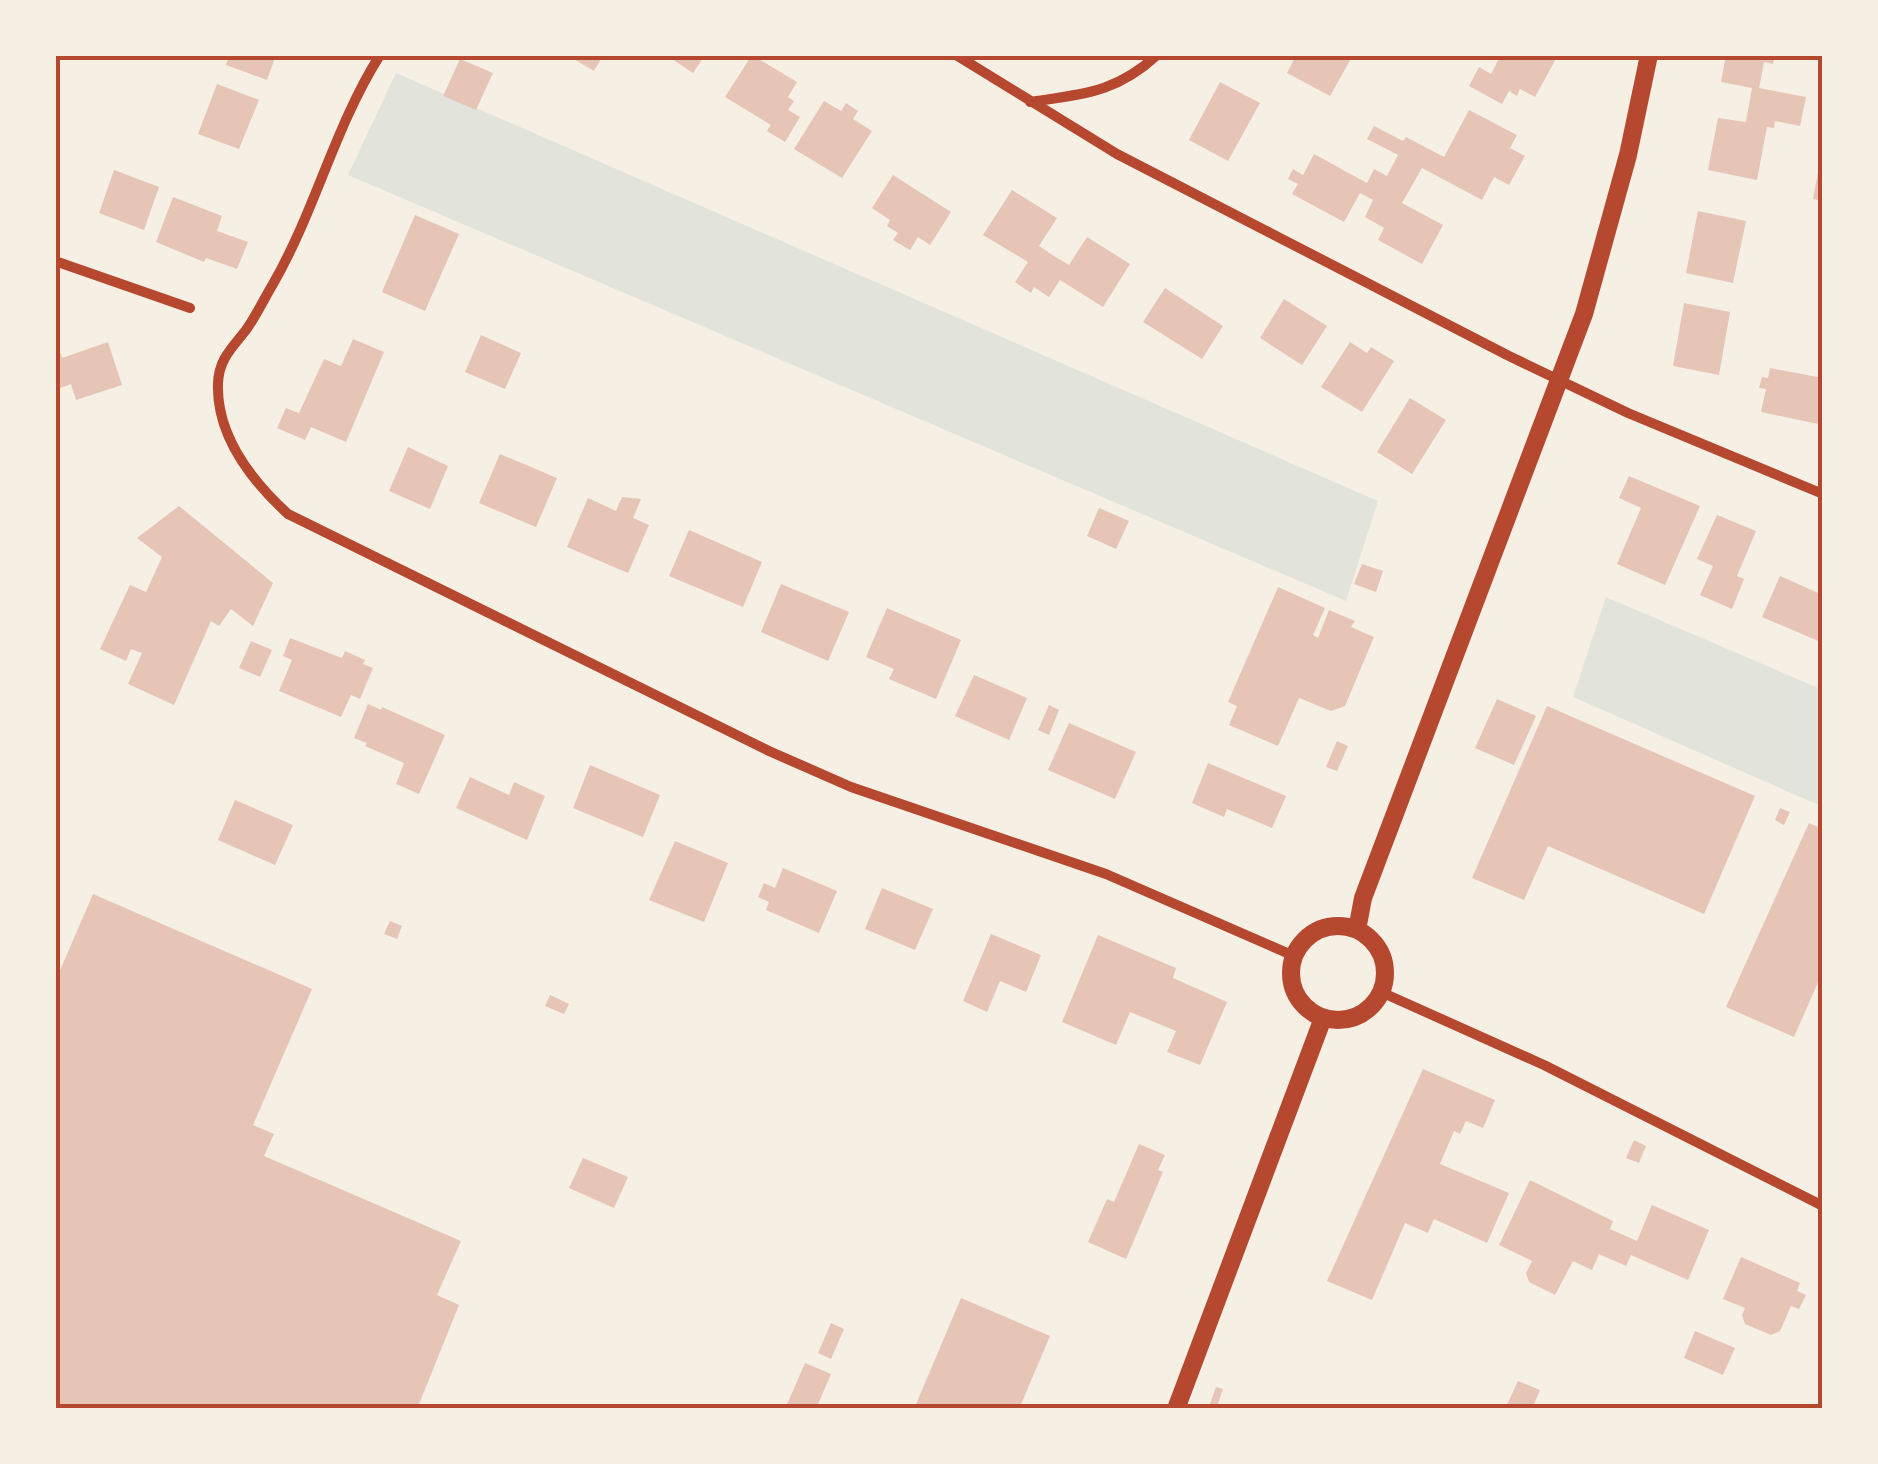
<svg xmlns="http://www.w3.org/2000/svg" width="1878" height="1464" font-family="Karla,sans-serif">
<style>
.green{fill:#e2e4dc}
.building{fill:#e6c5b7}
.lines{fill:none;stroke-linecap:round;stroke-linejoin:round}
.minor{stroke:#b5482f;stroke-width:10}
.tertiary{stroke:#b5482f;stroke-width:18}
.neatline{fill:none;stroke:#b5482f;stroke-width:4}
</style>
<rect width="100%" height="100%" fill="#f6efe4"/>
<path class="green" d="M 396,73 L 1378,501 L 1346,601 L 348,175 Z
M 1606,597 L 1823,690 L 1823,807 L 1573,697 Z"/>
<path class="building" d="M 229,55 L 276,55 L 267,80 L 226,65 Z
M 567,55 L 603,55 L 594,71 Z
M 666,55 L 705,55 L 693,73 Z
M 752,55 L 797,82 L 788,97 L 794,101 L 788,110 L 800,117 L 785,142 L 767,131 L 771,125 L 725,97 Z
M 1296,55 L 1353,55 L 1330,96 L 1287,73 Z
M 1501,55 L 1558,55 L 1535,97 L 1520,89 L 1517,96 L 1509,91 L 1502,104 L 1469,86 L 1479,67 L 1491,74 Z
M 1726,55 L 1775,55 L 1773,64 L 1764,62 L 1759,88 L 1806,97 L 1800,126 L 1775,121 L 1774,128 L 1767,127 L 1757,180 L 1708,170 L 1718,118 L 1746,122 L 1752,88 L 1721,82 Z
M 460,59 L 493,73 L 476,110 L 443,96 Z
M 1220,82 L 1260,103 L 1228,161 L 1189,140 Z
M 217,84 L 259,100 L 239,149 L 198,134 Z
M 824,101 L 841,111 L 846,103 L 858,111 L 853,119 L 872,131 L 842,178 L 794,149 Z
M 1469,110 L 1517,135 L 1510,148 L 1525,156 L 1509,185 L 1494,177 L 1482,200 L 1422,168 L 1402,203 L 1443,225 L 1422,264 L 1378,240 L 1384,228 L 1365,217 L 1373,200 L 1360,193 L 1344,222 L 1292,194 L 1298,184 L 1288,179 L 1293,169 L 1303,175 L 1314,154 L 1367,183 L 1374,169 L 1387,176 L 1398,155 L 1367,139 L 1374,126 L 1403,141 L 1406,137 L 1444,157 Z
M 1821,155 L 1823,156 L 1823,201 L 1813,199 Z
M 114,170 L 159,187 L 144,230 L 99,213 Z
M 893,175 L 951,212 L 930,245 L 918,237 L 910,250 L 893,240 L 898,233 L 887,226 L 890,220 L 872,208 Z
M 1012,190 L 1057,218 L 1039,246 L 1054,256 L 1069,265 L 1087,237 L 1130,264 L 1103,307 L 1060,280 L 1049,297 L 1034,287 L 1031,293 L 1015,282 L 1028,262 L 983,235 Z
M 173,197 L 222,216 L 217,231 L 248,242 L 237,269 L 206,258 L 204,262 L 156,242 Z
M 1698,211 L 1746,221 L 1733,283 L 1686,273 Z
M 415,215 L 459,234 L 425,311 L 382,292 Z
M 1165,288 L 1223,326 L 1202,359 L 1143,322 Z
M 1284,299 L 1327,326 L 1302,365 L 1260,338 Z
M 1684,303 L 1730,312 L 1719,375 L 1673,366 Z
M 481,335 L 521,353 L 505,389 L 465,372 Z
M 56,339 L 62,358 L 108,342 L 122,385 L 76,400 L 71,384 L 55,390 Z
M 353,339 L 384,352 L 346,442 L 311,427 L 305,440 L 277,428 L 286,408 L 299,413 L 324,359 L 341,366 Z
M 1350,342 L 1367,353 L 1371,347 L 1394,361 L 1362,412 L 1321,387 Z
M 1770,368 L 1823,378 L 1823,425 L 1761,412 L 1766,389 L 1759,388 L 1762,377 L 1768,378 Z
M 1410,398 L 1446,420 L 1412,474 L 1377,452 Z
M 408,447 L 448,466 L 430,509 L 389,491 Z
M 500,454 L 557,478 L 536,527 L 479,503 Z
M 1629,476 L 1700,506 L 1665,585 L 1617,564 L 1641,508 L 1619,498 Z
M 622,497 L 641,499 L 633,518 L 649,525 L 628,573 L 567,547 L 588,498 L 616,511 Z
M 179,506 L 273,583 L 253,626 L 231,609 L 219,626 L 211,621 L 174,705 L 128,684 L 142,653 L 131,649 L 126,661 L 100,649 L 130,585 L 146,592 L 162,557 L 137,538 Z
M 1099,508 L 1129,521 L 1116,549 L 1087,536 Z
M 1717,515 L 1756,531 L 1737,576 L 1744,579 L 1732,609 L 1700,595 L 1713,566 L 1697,559 Z
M 689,530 L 762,562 L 743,607 L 669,576 Z
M 1362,564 L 1383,571 L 1376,592 L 1354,584 Z
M 1780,576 L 1823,595 L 1823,643 L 1762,617 Z
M 781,584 L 849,612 L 828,661 L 761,632 Z
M 1278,587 L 1325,608 L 1313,635 L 1318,638 L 1329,610 L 1355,621 L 1351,627 L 1374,637 L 1345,706 L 1331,711 L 1299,698 L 1278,746 L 1229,725 L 1237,706 L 1228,702 Z
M 887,608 L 961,640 L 936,699 L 889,679 L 894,669 L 866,657 Z
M 290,638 L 342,658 L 345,651 L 365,660 L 363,664 L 373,668 L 360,699 L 351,695 L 341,717 L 279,691 L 292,660 L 283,656 Z
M 251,641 L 272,650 L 260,677 L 239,668 Z
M 974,675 L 1027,698 L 1009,740 L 955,716 Z
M 1497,699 L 1536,716 L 1514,765 L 1475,748 Z
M 368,704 L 381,710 L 382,707 L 445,735 L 419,794 L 396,784 L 404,763 L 365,746 L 367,743 L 354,738 Z
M 1049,705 L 1059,710 L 1049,735 L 1038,730 Z
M 1547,706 L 1755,796 L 1704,914 L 1548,846 L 1524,900 L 1472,878 Z
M 1069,723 L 1136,752 L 1115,799 L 1048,770 Z
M 1337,741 L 1348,746 L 1337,771 L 1326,767 Z
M 1208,763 L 1286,796 L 1272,828 L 1227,809 L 1224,817 L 1192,803 Z
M 590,765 L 660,795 L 643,837 L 573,808 Z
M 470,777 L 509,795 L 514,782 L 545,796 L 527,840 L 456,808 Z
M 235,800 L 293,825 L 275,865 L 218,840 Z
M 1780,808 L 1790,812 L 1784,825 L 1775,820 Z
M 1809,823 L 1823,829 L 1823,971 L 1794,1037 L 1726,1007 Z
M 675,841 L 728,863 L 704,922 L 649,900 Z
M 783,868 L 837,891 L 819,933 L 766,910 L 769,902 L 758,897 L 764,883 L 775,888 Z
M 882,888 L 933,909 L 915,950 L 865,929 Z
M 93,894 L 312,989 L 253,1125 L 274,1134 L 264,1156 L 461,1241 L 437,1295 L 459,1305 L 417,1409 L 55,1409 L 55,982 Z
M 390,921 L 402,926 L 397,939 L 384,934 Z
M 991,934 L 1041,955 L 1026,992 L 1000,981 L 987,1012 L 963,1001 Z
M 1098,935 L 1176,968 L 1173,978 L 1227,1002 L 1200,1065 L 1167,1052 L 1176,1031 L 1130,1012 L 1116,1045 L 1062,1022 Z
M 550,995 L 569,1004 L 564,1014 L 545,1006 Z
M 1423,1069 L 1495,1100 L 1483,1128 L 1466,1121 L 1460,1134 L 1454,1131 L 1440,1164 L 1509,1193 L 1487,1243 L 1434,1219 L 1428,1233 L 1405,1223 L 1372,1300 L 1327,1281 Z
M 1634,1140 L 1646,1146 L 1639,1163 L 1626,1158 Z
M 1139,1144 L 1165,1155 L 1158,1170 L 1163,1172 L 1126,1259 L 1088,1242 L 1107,1199 L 1114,1202 Z
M 583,1158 L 628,1177 L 614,1208 L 569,1188 Z
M 1530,1180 L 1613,1221 L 1610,1229 L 1637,1241 L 1652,1205 L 1709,1230 L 1688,1280 L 1631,1255 L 1626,1266 L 1599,1254 L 1592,1270 L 1573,1261 L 1555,1295 L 1529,1282 L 1526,1273 L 1532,1261 L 1499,1245 Z
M 1741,1257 L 1800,1283 L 1797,1291 L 1806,1295 L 1799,1309 L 1791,1306 L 1780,1331 L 1771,1335 L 1745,1324 L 1742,1315 L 1745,1308 L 1723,1299 Z
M 961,1298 L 1050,1336 L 1019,1409 L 914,1409 Z
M 831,1323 L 844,1329 L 831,1359 L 818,1353 Z
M 1695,1331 L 1735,1348 L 1723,1375 L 1684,1358 Z
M 805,1363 L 831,1374 L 816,1409 L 785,1409 Z
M 1518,1381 L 1540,1390 L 1532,1409 L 1505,1409 Z
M 1216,1387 L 1223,1389 L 1217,1407 L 1210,1404 Z"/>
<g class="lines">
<path class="minor" d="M 380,55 C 335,126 315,211 273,284 C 264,299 256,316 246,330 C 232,348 219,359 218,383 C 216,436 252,481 288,514 L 769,751 L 851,787 L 1106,874 L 1294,956
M 956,55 L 1117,154 L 1509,356 L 1628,413 L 1823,494
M 1030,102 C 1083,94 1116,93 1157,55
M 55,261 L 190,308
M 1381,992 L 1544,1065 L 1823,1206"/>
<path class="tertiary" d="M1291 973a47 47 0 1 1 94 0a47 47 0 1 1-94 0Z
M 1357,930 L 1363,898 L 1584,314 L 1628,155 L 1649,55
M 1176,1409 L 1323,1018"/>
</g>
<rect width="1878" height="1464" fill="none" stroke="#f6efe4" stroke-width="115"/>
<rect x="58" y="58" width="1762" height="1348" class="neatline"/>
</svg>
